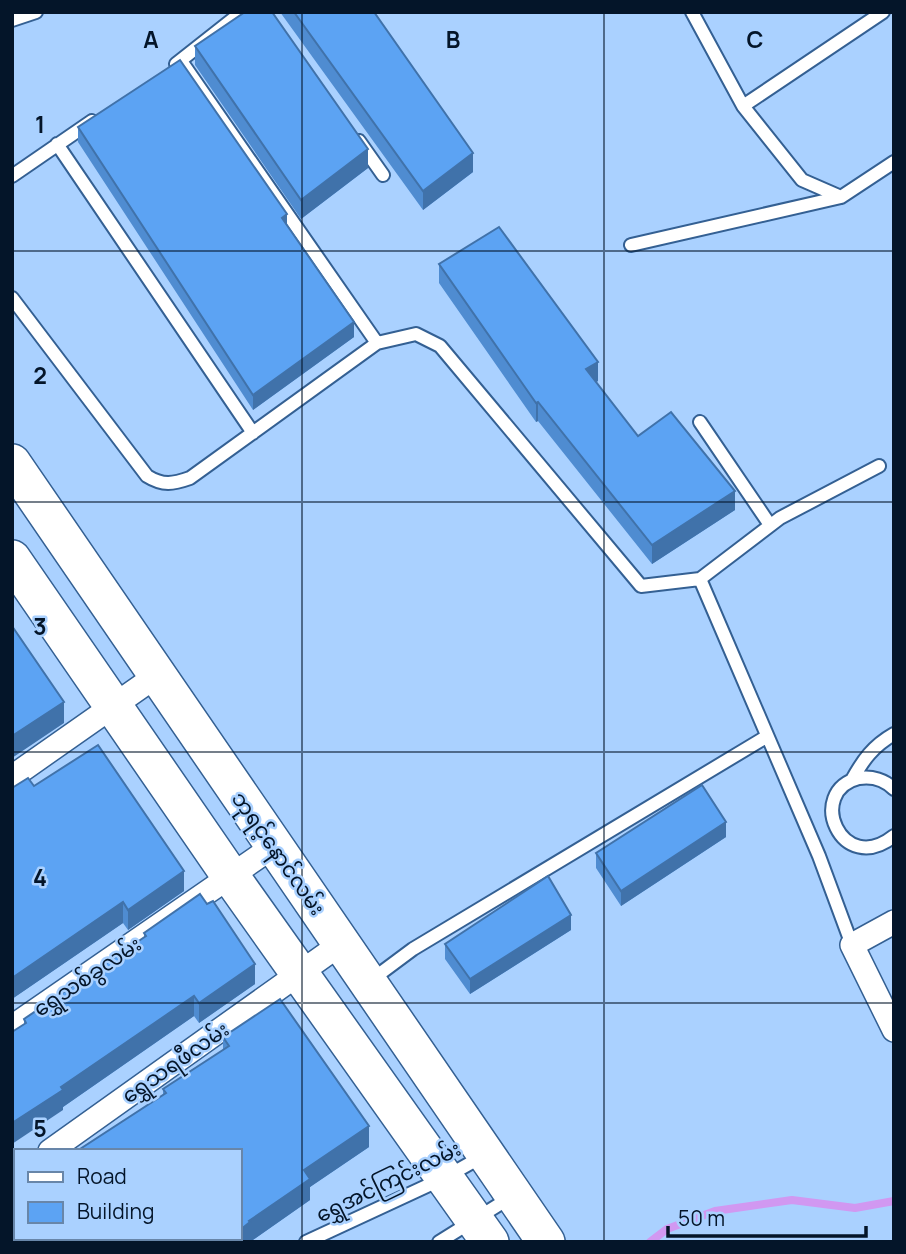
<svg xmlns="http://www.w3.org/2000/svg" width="906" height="1254" font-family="Manrope,'Noto Sans Myanmar',sans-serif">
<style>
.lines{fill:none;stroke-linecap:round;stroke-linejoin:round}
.stream{stroke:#d198f1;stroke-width:8}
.lane-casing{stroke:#346093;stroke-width:16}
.street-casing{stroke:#346093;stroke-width:26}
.primary-casing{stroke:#346093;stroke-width:40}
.lane{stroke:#fff;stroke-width:12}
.street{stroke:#fff;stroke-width:23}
.primary{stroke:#fff;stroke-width:37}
.wall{fill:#4f8cd1}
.shaded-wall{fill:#4072aa}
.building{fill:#5ca3f3;stroke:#4072aa;stroke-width:2}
.grid{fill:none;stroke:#041529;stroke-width:2;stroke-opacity:0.55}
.labels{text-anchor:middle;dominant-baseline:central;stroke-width:5;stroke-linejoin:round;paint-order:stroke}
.street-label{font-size:21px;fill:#041529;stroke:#aad1ff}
.grid-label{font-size:23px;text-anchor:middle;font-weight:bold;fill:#041529;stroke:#aad1ff;stroke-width:5;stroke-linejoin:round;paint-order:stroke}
</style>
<rect width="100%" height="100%" fill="#aad1ff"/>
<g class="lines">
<path class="stream" d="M 650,1242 L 667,1229 L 715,1211 L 792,1200 L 855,1208 L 894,1201"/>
<g class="lane-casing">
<path id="lane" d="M 692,12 L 743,106 L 802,180 L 841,197
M 12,20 L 36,12
M 181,61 L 377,343
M 176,64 L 242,12
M 743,106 L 883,12
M 359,141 L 383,175
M 57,144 L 253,433
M 12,176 L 92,121
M 631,245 L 841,197 L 894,162
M 12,298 L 147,476 C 163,486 173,484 190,478 L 377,343 L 416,334 L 440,346 L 641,586 L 700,579 L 780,518 L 879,466
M 700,422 L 770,525
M 700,579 L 819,856 L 852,945
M 852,780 C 863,760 873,746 894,734
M 894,789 C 885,780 872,776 859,778 C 805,791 841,878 894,836
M 370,981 L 413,949 L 766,737
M 306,1242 L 444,1178 L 483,1156
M 439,1242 L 511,1197"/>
</g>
<g class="street-casing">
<path id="street" d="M 12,777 L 156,676
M 894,922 L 852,945 L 894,1030
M 12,1027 L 274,846
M 50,1151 L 342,943
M 12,1178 L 16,1175"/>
</g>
<g class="primary-casing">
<path id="primary" d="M 12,463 C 188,724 370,981 546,1242
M 12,559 L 231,877 L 490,1242"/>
</g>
<use href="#lane" class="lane"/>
<use href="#street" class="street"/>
<use href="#primary" class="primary"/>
</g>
<path class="wall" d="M 280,12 L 374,12 L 473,172 L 423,210 Z
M 195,46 L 368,168 L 301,219 L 195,65 Z
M 78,127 L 287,225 L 354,337 L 253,410 L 78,142 Z
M 439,264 L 598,381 L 596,382 L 638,436 L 735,510 L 652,564 L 538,421 L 536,422 L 439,283 Z
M 34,786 L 184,891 L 128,930 L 123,923 L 12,999 L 12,788 Z
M 726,837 L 621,906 L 596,868 L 596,853 Z
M 207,904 L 255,984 L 199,1023 L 194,1016 L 63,1107 L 63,1110 L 24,1024 L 24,1019 L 144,938 L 144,933 Z
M 571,930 L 470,994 L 445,959 L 445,944 Z
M 223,1037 L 369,1147 L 310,1187 L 310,1200 L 250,1242 L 77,1242 L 74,1238 L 240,1238 L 163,1095 L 163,1089 L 223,1050 Z"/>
<path class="shaded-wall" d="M 368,149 L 368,168 L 301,219 L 301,200 Z
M 473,153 L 473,172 L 423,210 L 423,191 Z
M 287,214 L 287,229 L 282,218 Z
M 354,322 L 354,337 L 253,410 L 253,395 Z
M 598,362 L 598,381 L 586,388 L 586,369 Z
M 538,402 L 538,421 L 536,422 L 536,403 Z
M 735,491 L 735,510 L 652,564 L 652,545 Z
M 64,702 L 64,723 L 12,758 L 12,736 Z
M 726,822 L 726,837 L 621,906 L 621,891 Z
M 184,871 L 184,891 L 128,930 L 128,910 Z
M 123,902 L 123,923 L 12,999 L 12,978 Z
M 571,915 L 571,930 L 470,994 L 470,979 Z
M 255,964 L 255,984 L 199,1023 L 199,1003 Z
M 194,996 L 194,1016 L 63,1107 L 63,1110 L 12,1144 L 12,1123 L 61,1087 Z
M 369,1126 L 369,1147 L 310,1187 L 310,1200 L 250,1242 L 222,1242 L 227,1238 L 240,1238 L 240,1230 L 304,1170 Z
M 87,1238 L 95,1238 L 95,1242 L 87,1242 Z"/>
<path class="building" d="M 245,12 L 272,12 L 368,149 L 301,200 L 195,46 Z
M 294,12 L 374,12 L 473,153 L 423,191 Z
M 180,60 L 287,214 L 282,218 L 354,322 L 253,395 L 78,127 Z
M 499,227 L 598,362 L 586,369 L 638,436 L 671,412 L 735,491 L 652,545 L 538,402 L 536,403 L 439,264 Z
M 12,626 L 64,702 L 12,736 Z
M 98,745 L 184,871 L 128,910 L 123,902 L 12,978 L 12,788 L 28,778 L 34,786 Z
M 702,785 L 726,822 L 621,891 L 596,853 Z
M 548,876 L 571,915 L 470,979 L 445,944 Z
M 200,894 L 207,904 L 213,901 L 255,964 L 199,1003 L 194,996 L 61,1087 L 63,1090 L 12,1123 L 12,1032 L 26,1023 L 24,1019 L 146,936 L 144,933 Z
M 280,999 L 369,1126 L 304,1170 L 310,1179 L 249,1221 L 250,1222 L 240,1230 L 240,1151 L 77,1151 L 166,1093 L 163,1089 L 229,1046 L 223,1037 Z
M 100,1238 L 227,1238 L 222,1242 L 102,1242 Z"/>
<path class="grid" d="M 302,12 L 302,1242M 604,12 L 604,1242M 12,251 L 894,251M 12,502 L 894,502M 12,752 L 894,752M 12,1003 L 894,1003"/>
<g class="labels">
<g class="street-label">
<text transform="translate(279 853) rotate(55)">ဘုရင့်နောင်လမ်း</text>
<text transform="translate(87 976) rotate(-34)">ရွှေသစ်ခွလမ်း</text>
<text transform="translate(175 1062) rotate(-35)">ရွှေသရဖီလမ်း</text>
<text transform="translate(388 1181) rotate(-26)">ရွှေအင်ကြင်းလမ်း</text>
</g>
</g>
<g class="grid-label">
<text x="151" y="48">A</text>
<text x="453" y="48">B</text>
<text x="755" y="48">C</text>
<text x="40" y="133">1</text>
<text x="40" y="384">2</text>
<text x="40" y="635">3</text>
<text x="40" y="886">4</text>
<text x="40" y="1137">5</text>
</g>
<rect width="906" height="1254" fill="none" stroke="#041529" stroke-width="28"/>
<rect x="14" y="1149" width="228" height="91" fill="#aad1ff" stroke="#6886a9" stroke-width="2"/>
<rect x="28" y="1172" width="35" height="10" fill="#ffffff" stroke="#6886a9" stroke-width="2"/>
<text x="77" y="1184" font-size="21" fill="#041529">Road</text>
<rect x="28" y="1202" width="35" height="21" fill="#5ca3f3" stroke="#6886a9" stroke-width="2"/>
<text x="77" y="1219" font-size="21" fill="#041529">Building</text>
<path d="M668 1226v10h198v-10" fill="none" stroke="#041529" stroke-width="3.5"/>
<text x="678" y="1226" font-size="21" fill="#041529" stroke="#aad1ff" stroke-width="5" paint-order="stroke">50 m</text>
</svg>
